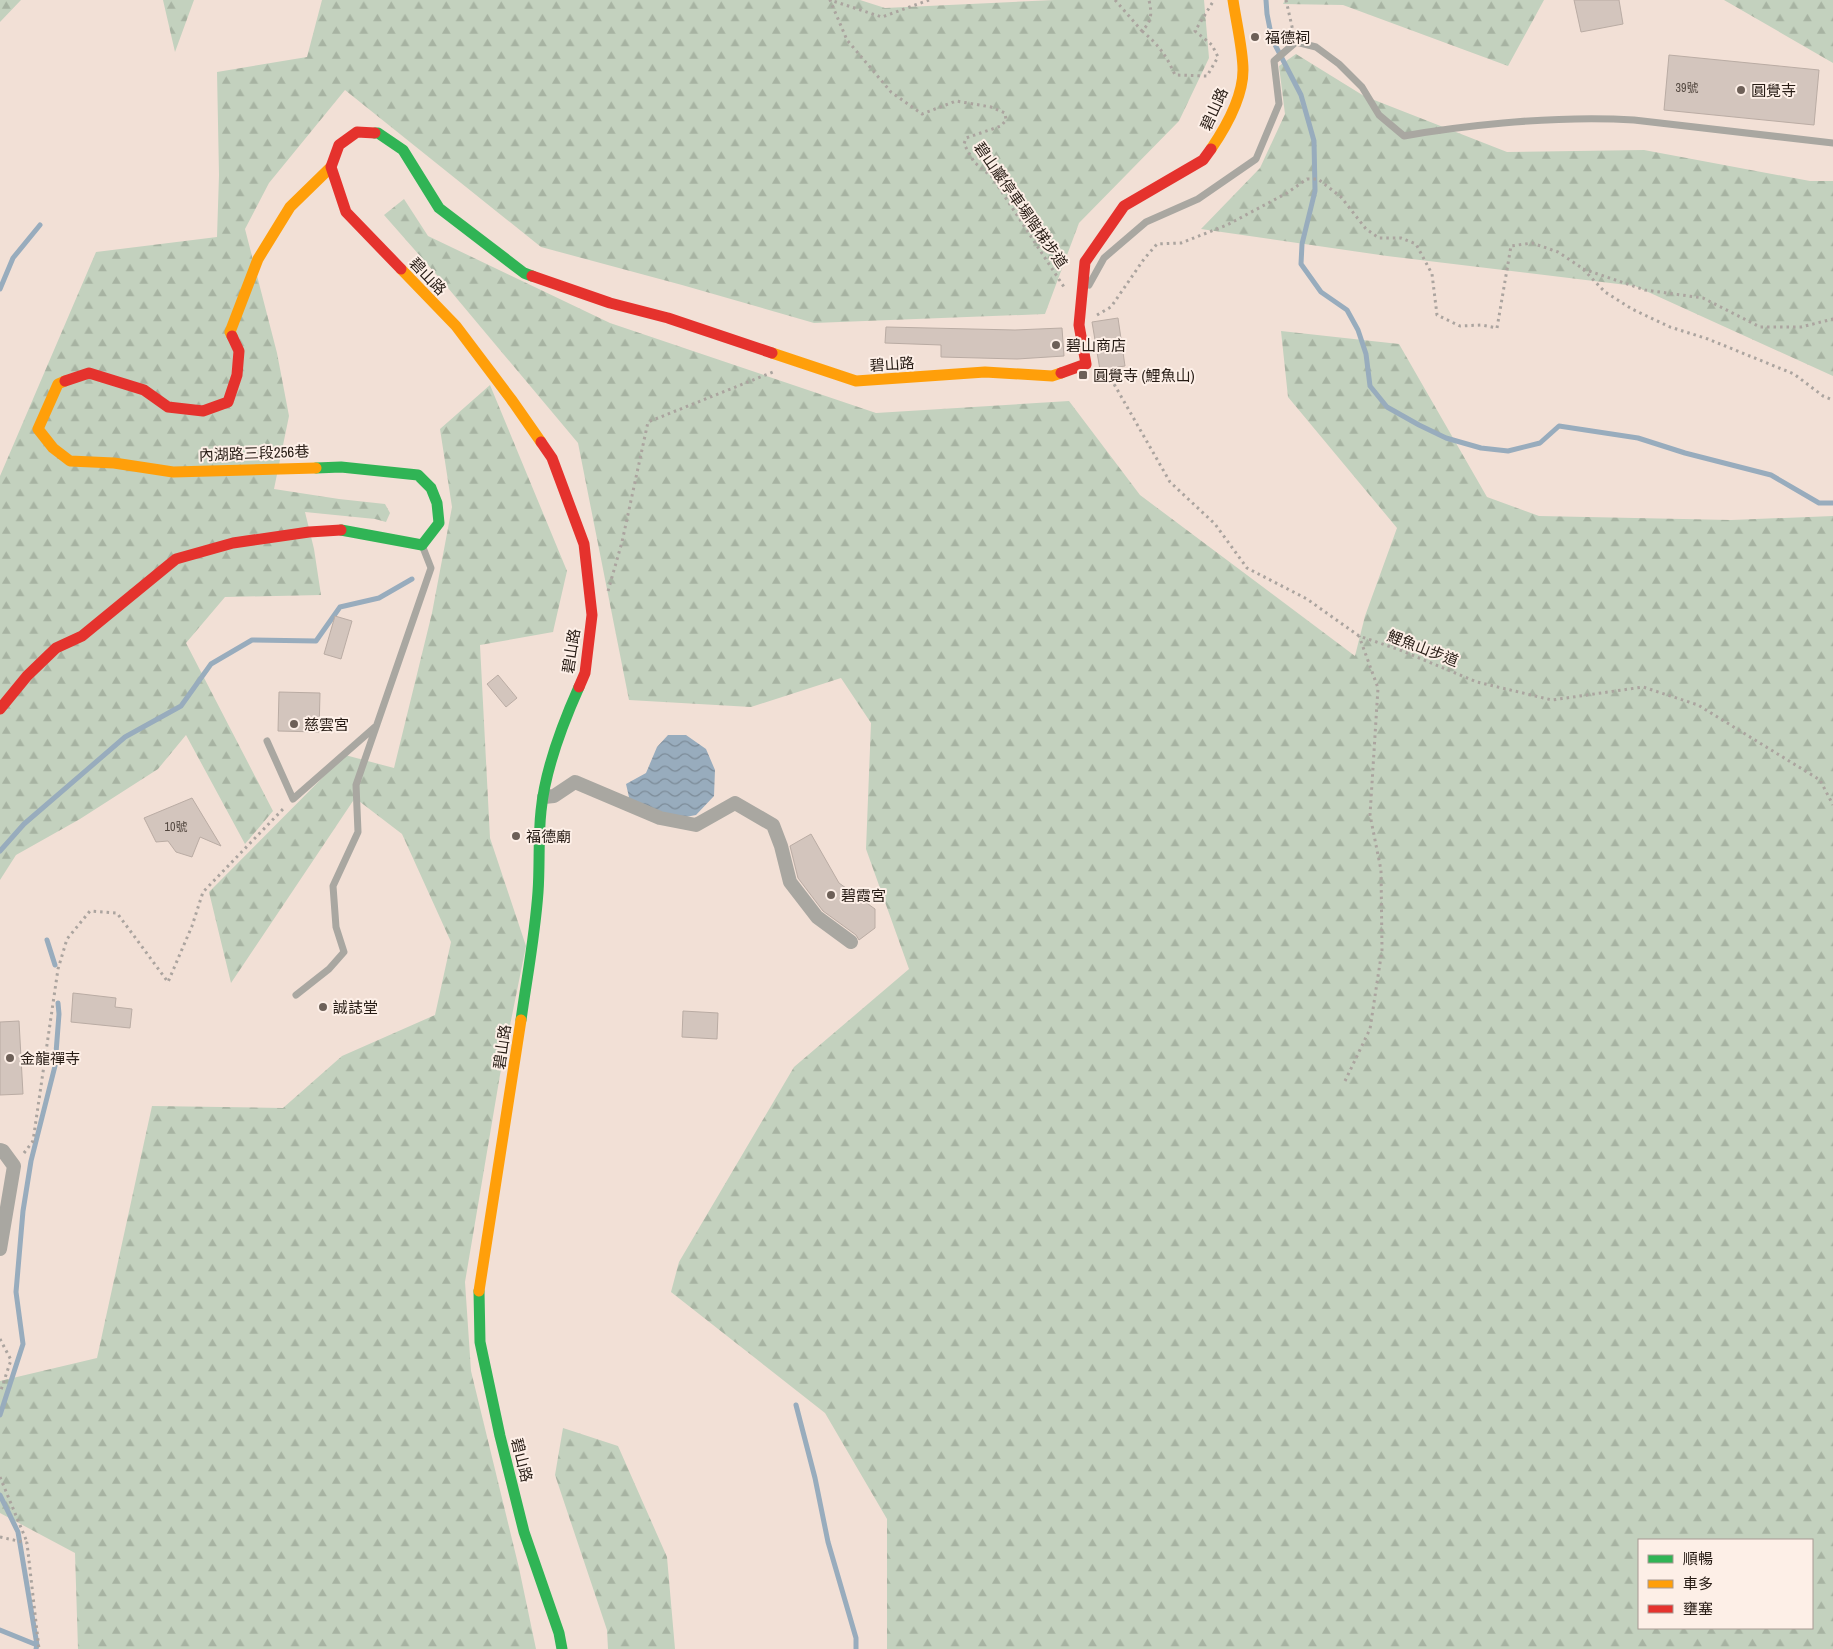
<svg xmlns="http://www.w3.org/2000/svg" width="1833" height="1649" font-family="'Archivo Narrow','Noto Sans TC',sans-serif">
<style>
.forest{fill:url(#forest-firs);fill-rule:evenodd}
.water{fill:url(#water-waves)}
.lines{fill:none;stroke-linecap:round;stroke-linejoin:round}
.stream{stroke:#98acbd;stroke-width:5}
.building{fill:#d3c5bd;stroke:#baaca4}
.path{stroke:#aba49f;stroke-width:3;stroke-dasharray:2.5 4;stroke-linecap:butt}
.lane{stroke:#a9a7a1;stroke-width:7}
.street{stroke:#a9a7a1;stroke-width:14}
.fast{stroke:#30b455;stroke-width:11}
.slow{stroke:#ff9f0a;stroke-width:11}
.jam{stroke:#e5322d;stroke-width:11}
.poi-dot{fill:#6d6058;stroke:#fdefe7;stroke-width:2}
.labels{text-anchor:middle;dominant-baseline:central;stroke-width:4;stroke-linejoin:round;paint-order:stroke}
.number-label{font-size:12px;fill:#51463e}
.poi-label{font-size:15px;fill:#261b14;stroke:#fdefe7;text-anchor:start}
.street-label{font-size:15px;fill:#261b14;stroke:#fdefe7}
</style>
<defs>
<pattern id="forest-firs" width="22" height="20" patternUnits="userSpaceOnUse" patternTransform="scale(1.25)"><rect width="22" height="20" fill="#c3d1be"/><path d="M5 1l3.5 6h-7zM16 11l3.5 6h-7z" fill="#a7b3a2"/></pattern>
<pattern id="water-waves" width="16" height="10" patternUnits="userSpaceOnUse" patternTransform="scale(1.25)"><rect width="16" height="10" fill="#98acbd"/><path d="M0 5q4-4 8 0t8 0" fill="none" stroke="#7c8b98"/></pattern>
</defs>
<rect width="100%" height="100%" fill="#f2e0d6"/>
<path class="forest" d="M 0,0 L 21,0 L 0,22 Z
M 163,0 L 194,0 L 175,52 Z
M 322,0 L 860,0 L 885,8 L 1054,0 L 1204,0 L 1209,58 L 1179,121 L 1079,223 L 1045,314 L 814,323 L 682,285 L 541,247 L 345,90 L 269,183 L 245,229 L 277,353 L 289,416 L 274,489 L 339,499 L 385,504 L 390,513 L 386,522 L 375,519 L 305,512 L 314,549 L 321,595 L 225,597 L 186,643 L 273,811 L 245,844 L 186,735 L 158,769 L 80,819 L 16,855 L 0,880 L 0,476 L 96,252 L 217,237 L 219,175 L 217,72 L 307,57 Z
M 1285,0 L 1544,0 L 1508,66 L 1343,5 L 1283,4 Z
M 1724,0 L 1833,0 L 1833,63 Z
M 1296,54 L 1364,96 L 1507,152 L 1644,150 L 1810,181 L 1833,181 L 1833,376 L 1635,286 L 1387,256 L 1201,229 L 1260,168 L 1285,114 L 1279,66 Z
M 404,199 L 428,236 L 610,323 L 876,413 L 1069,401 L 1140,495 L 1355,656 L 1365,616 L 1397,528 L 1288,397 L 1281,331 L 1399,344 L 1487,497 L 1539,516 L 1731,520 L 1833,516 L 1833,1649 L 887,1649 L 887,1519 L 825,1413 L 671,1292 L 679,1262 L 794,1067 L 909,969 L 866,849 L 871,723 L 841,678 L 751,707 L 629,700 L 578,443 L 443,282 L 384,215 ZM 1639,1540 L 1812,1540 L 1812,1628 L 1639,1628 Z
M 490,385 L 567,571 L 553,632 L 480,645 L 490,838 L 526,946 L 500,1075 L 465,1282 L 471,1371 L 519,1568 L 536,1649 L 78,1649 L 75,1553 L 0,1513 L 0,1381 L 97,1358 L 152,1106 L 283,1108 L 342,1056 L 435,1015 L 451,942 L 402,834 L 355,798 L 231,983 L 209,892 L 345,755 L 394,768 L 432,613 L 452,507 L 440,429 Z
M 563,1428 L 618,1446 L 667,1557 L 675,1649 L 608,1649 L 607,1630 L 555,1475 Z"/>
<path class="water" d="M 668,735 L 686,735 L 706,749 L 715,770 L 714,796 L 696,815 L 670,820 L 631,806 L 626,784 L 646,773 L 657,747 Z"/>
<g class="lines">
<path class="stream" d="M 1266,0 L 1267,14 L 1272,39 L 1301,95 L 1314,141 L 1315,191 L 1302,244 L 1301,264 L 1321,292 L 1347,310 L 1358,330 L 1366,354 L 1370,386 L 1387,407 L 1419,425 L 1446,438 L 1481,448 L 1508,451 L 1540,443 L 1559,426 L 1638,438 L 1685,453 L 1771,475 L 1819,503 L 1833,503
M 0,289 L 13,258 L 40,225
M 0,851 L 24,824 L 125,737 L 181,706 L 211,664 L 252,640 L 316,641 L 340,607 L 379,598 L 412,579
M 47,940 L 55,965
M 796,1405 L 815,1478 L 828,1542 L 856,1638 L 856,1649
M 0,1415 L 23,1344 L 16,1292 L 23,1211 L 31,1161 L 55,1066 L 59,1014 L 58,1003
M 0,1495 L 18,1532 L 37,1645 L 36,1649
M 0,1630 L 37,1645"/>
</g>
<path class="building" d="M 1574,0 L 1619,0 L 1623,24 L 1581,32 Z
M 1669,55 L 1819,70 L 1814,125 L 1664,110 Z
M 1118,318 L 1125,366 L 1100,370 L 1092,322 Z
M 886,327 L 1015,330 L 1062,328 L 1064,356 L 1017,359 L 941,357 L 941,345 L 885,343 Z
M 335,616 L 352,621 L 341,659 L 324,654 Z
M 498,675 L 517,698 L 506,707 L 487,684 Z
M 279,692 L 320,693 L 319,732 L 278,731 Z
M 192,798 L 221,846 L 200,837 L 192,857 L 176,852 L 168,841 L 156,842 L 144,818 Z
M 811,834 L 839,883 L 875,909 L 875,928 L 859,940 L 856,935 L 823,911 L 798,878 L 790,846 Z
M 73,993 L 116,998 L 115,1007 L 132,1009 L 130,1028 L 71,1022 Z
M 683,1011 L 718,1013 L 717,1039 L 682,1037 Z
M 19,1021 L 23,1094 L 0,1095 L 0,1022 Z"/>
<g class="lines">
<path class="path" d="M 929,0 L 882,17 L 830,0 L 847,40 L 891,92 L 922,114 L 956,101 L 991,107 L 1005,113 L 1006,120 L 1001,126 L 966,138 L 964,144 L 974,162 L 992,177 L 1064,287
M 1115,0 L 1142,31 C 1152,21 1152,14 1149,0
M 1286,0 L 1293,31
M 1142,31 C 1159,45 1166,55 1175,75 L 1207,76 L 1218,57 L 1212,45 L 1195,31 L 1214,0
M 1583,269 L 1645,290 L 1703,298 L 1760,327 L 1801,327 L 1833,319
M 1097,315 L 1111,307 L 1144,259 L 1157,244 L 1181,243 L 1227,225 L 1287,193 L 1307,179 L 1318,179 L 1341,197 L 1366,229 L 1379,238 L 1401,238 L 1416,244 L 1432,274 L 1437,315 L 1460,326 L 1482,325 L 1497,328 L 1511,246 L 1532,243 L 1558,252 L 1582,268 L 1605,292 L 1632,309 L 1670,327 L 1708,339 L 1794,374 L 1823,396 L 1833,400
M 1100,372 L 1110,377 L 1170,482 L 1215,524 L 1247,568 L 1307,599 L 1359,636 L 1400,650 L 1477,682 L 1552,700 L 1643,687 L 1698,705 L 1820,780 L 1833,805
M 608,591 L 622,542 L 648,422 L 773,372
M 1345,1081 L 1370,1029 L 1382,950 L 1381,870 L 1370,815 L 1378,688 L 1359,636
M 24,1153 L 33,1141 L 58,969 L 67,939 L 90,911 L 117,913 L 168,982 L 192,926 L 203,892 L 285,807
M 0,1339 L 11,1360 L 0,1393
M 0,1477 L 27,1542
M 0,1537 L 27,1543 L 39,1649"/>
<path class="lane" d="M 1089,285 L 1104,258 L 1146,222 L 1198,199 L 1256,159 L 1279,104 L 1274,61 L 1296,42 L 1316,47 L 1339,64 L 1362,87 L 1379,115 L 1404,136 C 1437,130 1470,126 1503,123 C 1547,119 1589,117 1634,120 L 1833,143
M 267,741 L 293,799 L 375,727
M 296,995 L 329,969 L 344,952 L 336,927 L 333,886 L 358,832 L 356,785 L 431,568 L 422,545"/>
<path class="street" d="M 544,797 L 554,796 L 575,782 L 660,818 L 696,825 L 735,803 L 773,825 L 781,846 L 790,882 L 817,917 L 851,942
M 0,1150 L 3,1151 L 14,1166 L 0,1249"/>
<path class="fast" d="M 375,133 L 378,133 L 403,150 L 439,208 L 524,273 L 532,276
M 316,468 L 341,467 L 418,475 L 431,488 L 437,503 L 439,523 L 422,545 L 341,530
M 521,1020 C 527,977 535,935 538,892 C 540,865 538,838 541,811 C 545,770 562,725 579,687
M 479,1291 L 480,1342 L 500,1436 L 524,1532 L 559,1633 L 562,1649"/>
<path class="slow" d="M 1211,149 C 1226,127 1243,98 1243,70 C 1243,50 1236,21 1233,0
M 401,269 L 456,326 L 511,399 L 541,442
M 232,336 L 230,332 L 258,259 L 290,207 L 331,167
M 772,353 L 856,381 L 985,372 L 1052,376 L 1061,373
M 65,381 L 58,384 L 38,429 L 53,448 L 70,461 L 114,463 L 173,472 L 316,468
M 479,1291 L 521,1020"/>
<path class="jam" d="M 375,133 L 357,132 L 339,145 L 331,167 L 346,212 L 401,269
M 532,276 L 610,303 L 668,318 L 772,353
M 1061,373 L 1086,364 L 1079,325 L 1085,262 L 1124,206 L 1203,160 L 1211,149
M 65,381 L 89,373 L 144,390 L 168,407 L 203,411 L 228,402 L 237,375 L 239,351 L 232,336
M 541,442 L 552,458 L 584,544 L 592,615 L 585,673 L 579,687
M 0,709 L 27,676 L 56,648 L 82,636 L 176,559 L 233,543 L 309,532 L 341,530"/>
</g>
<g class="poi-dot">
<circle cx="1255" cy="37" r="5"/>
<circle cx="1741" cy="90" r="5"/>
<circle cx="1056" cy="345" r="5"/>
<rect x="1078" y="370" width="10" height="10" rx="2.5"/>
<circle cx="294" cy="724" r="5"/>
<circle cx="516" cy="836" r="5"/>
<circle cx="831" cy="895" r="5"/>
<circle cx="323" cy="1007" r="5"/>
<circle cx="10" cy="1058" r="5"/>
</g>
<g class="labels">
<g class="number-label">
<text x="1687" y="88">39號</text>
<text x="176" y="827">10號</text>
</g>
<g class="poi-label">
<text x="1265" y="37">福德祠</text>
<text x="1751" y="90">圓覺寺</text>
<text x="1066" y="345">碧山商店</text>
<text x="1093" y="375">圓覺寺 (鯉魚山)</text>
<text x="304" y="724">慈雲宮</text>
<text x="526" y="836">福德廟</text>
<text x="841" y="895">碧霞宮</text>
<text x="333" y="1007">誠誌堂</text>
<text x="20" y="1058">金龍禪寺</text>
</g>
<g class="street-label">
<text transform="translate(1214 109) rotate(-66)">碧山路</text>
<text transform="translate(1021 205) rotate(55)">碧山巖停車場階梯步道</text>
<text transform="translate(428 276) rotate(46)">碧山路</text>
<text transform="translate(892 364) rotate(-4)">碧山路</text>
<text transform="translate(254 453) rotate(-2)">內湖路三段256巷</text>
<text transform="translate(1423 648) rotate(21)">鯉魚山步道</text>
<text transform="translate(571 651) rotate(-81)">碧山路</text>
<text transform="translate(502 1047) rotate(-82)">碧山路</text>
<text transform="translate(522 1460) rotate(76)">碧山路</text>
</g>
</g>
<rect x="1638" y="1539" width="175" height="90" fill="#fdefe7" stroke="#a79a93"/>
<rect x="1648" y="1555" width="25" height="8" fill="#30b455" stroke="#a79a93"/>
<text x="1683" y="1564" font-size="15" fill="#261b14">順暢</text>
<rect x="1648" y="1580" width="25" height="8" fill="#ff9f0a" stroke="#a79a93"/>
<text x="1683" y="1589" font-size="15" fill="#261b14">車多</text>
<rect x="1648" y="1605" width="25" height="8" fill="#e5322d" stroke="#a79a93"/>
<text x="1683" y="1614" font-size="15" fill="#261b14">壅塞</text>
</svg>
